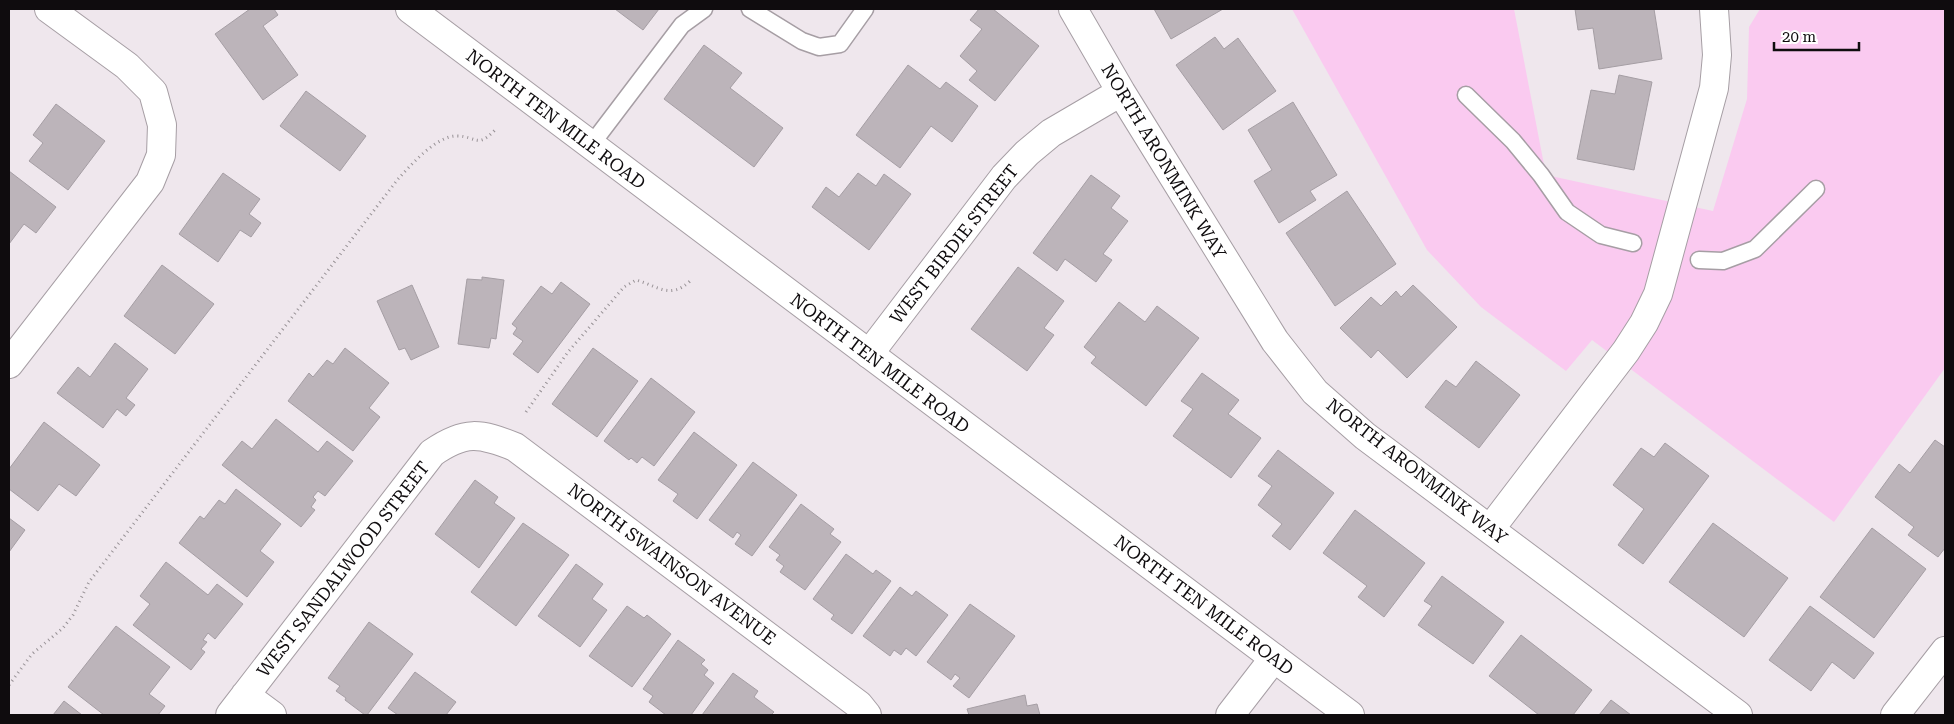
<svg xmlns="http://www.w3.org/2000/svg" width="1954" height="724" font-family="'Roboto Serif',serif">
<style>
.green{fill:#facaf0}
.building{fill:#bcb4ba;stroke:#a59ea4}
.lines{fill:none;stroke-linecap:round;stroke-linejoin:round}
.lane-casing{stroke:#a69ea4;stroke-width:19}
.street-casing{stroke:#a69ea4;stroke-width:30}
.secondary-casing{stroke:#a69ea4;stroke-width:30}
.primary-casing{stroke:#a69ea4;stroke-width:30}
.path{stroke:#979195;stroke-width:3;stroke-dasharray:1 4;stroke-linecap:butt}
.lane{stroke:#fff;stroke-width:16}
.street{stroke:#fff;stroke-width:28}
.secondary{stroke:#fff;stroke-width:28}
.primary{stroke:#fff;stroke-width:28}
.labels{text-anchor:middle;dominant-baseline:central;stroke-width:5;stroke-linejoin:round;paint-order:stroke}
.street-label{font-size:18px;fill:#0f0c0e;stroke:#fff}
</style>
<rect width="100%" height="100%" fill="#efe7ed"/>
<path class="green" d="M 1292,9 L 1514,9 L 1546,175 L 1713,211 L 1747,99 L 1749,27 L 1760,9 L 1945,9 L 1945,368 L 1834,522 L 1592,340 L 1566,371 L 1481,307 L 1427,250 Z"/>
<path class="building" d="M 250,9 L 274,9 L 278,15 L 263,26 L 298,75 L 263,100 L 215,34 Z
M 615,9 L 659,9 L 643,30 Z
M 979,9 L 993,9 L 1039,46 L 995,101 L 969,80 L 977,71 L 960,56 L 982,29 L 970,20 Z
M 1154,9 L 1223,9 L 1171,39 Z
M 1575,9 L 1654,9 L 1662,59 L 1599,69 L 1593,28 L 1578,30 Z
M 1215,37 L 1224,49 L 1238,38 L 1276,91 L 1223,130 L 1176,65 Z
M 704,45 L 742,73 L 730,88 L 783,128 L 754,167 L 664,99 Z
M 908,65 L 940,89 L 946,82 L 978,106 L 952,142 L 931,126 L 900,168 L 856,135 Z
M 1619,75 L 1652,82 L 1634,170 L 1577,159 L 1591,90 L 1615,94 Z
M 306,91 L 366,136 L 340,171 L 280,126 Z
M 1293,102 L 1337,175 L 1310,191 L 1316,200 L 1279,223 L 1254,181 L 1272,170 L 1248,130 Z
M 56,104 L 105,141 L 68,190 L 29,161 L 43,143 L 33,135 Z
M 9,171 L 56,207 L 36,233 L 24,224 L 9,244 Z
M 223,173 L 260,199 L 249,214 L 261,223 L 251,237 L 240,230 L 218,262 L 179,234 Z
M 858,173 L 876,186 L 884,174 L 911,194 L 869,250 L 812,207 L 826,187 L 839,197 Z
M 1091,175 L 1120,196 L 1111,208 L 1128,221 L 1103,254 L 1112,260 L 1096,282 L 1065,259 L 1057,271 L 1033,253 Z
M 1347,191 L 1396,264 L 1335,306 L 1286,233 Z
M 162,265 L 214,304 L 175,354 L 124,316 Z
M 1018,267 L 1064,301 L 1044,328 L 1054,335 L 1027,371 L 971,329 Z
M 482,277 L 504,280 L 496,339 L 491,338 L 489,348 L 458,344 L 467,279 L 482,280 Z
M 561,282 L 590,304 L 538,373 L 513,354 L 523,341 L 513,334 L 517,328 L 512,324 L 541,286 L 552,294 Z
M 412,285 L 439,347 L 411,360 L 405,348 L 399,350 L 377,301 Z
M 1413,285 L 1457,327 L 1407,378 L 1378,350 L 1371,358 L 1340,328 L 1371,297 L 1381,306 L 1396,291 L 1401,297 Z
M 1119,302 L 1145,322 L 1157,306 L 1199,338 L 1146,406 L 1091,363 L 1096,357 L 1084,347 Z
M 115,343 L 148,369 L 126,398 L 135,405 L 126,416 L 117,409 L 103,428 L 57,393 L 78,367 L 90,377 Z
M 345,348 L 389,383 L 369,408 L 380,417 L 353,451 L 288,401 L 309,373 L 313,377 L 327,360 L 333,364 Z
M 593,348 L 638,381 L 597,437 L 552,404 Z
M 1476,361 L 1520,395 L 1479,448 L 1425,407 L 1446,380 L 1456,387 Z
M 1202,373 L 1239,400 L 1228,414 L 1261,438 L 1231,478 L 1173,436 L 1193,409 L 1181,401 Z
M 651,378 L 695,412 L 654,466 L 642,457 L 637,463 L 631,458 L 629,460 L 604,441 Z
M 276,419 L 318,452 L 327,441 L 353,461 L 325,496 L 318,491 L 313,497 L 316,500 L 311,507 L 315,510 L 301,527 L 222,465 L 242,441 L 252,449 Z
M 44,422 L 100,465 L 76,496 L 59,484 L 38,511 L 9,489 L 9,469 Z
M 694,432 L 737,465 L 697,519 L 673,501 L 678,494 L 658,480 Z
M 1935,440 L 1945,447 L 1945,548 L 1938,557 L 1908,535 L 1914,527 L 1875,497 L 1899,464 L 1910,473 Z
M 1665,443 L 1709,476 L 1643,564 L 1618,545 L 1644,509 L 1613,485 L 1641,448 L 1654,457 Z
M 1278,450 L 1334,493 L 1290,550 L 1272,536 L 1282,524 L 1258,505 L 1272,486 L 1258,476 Z
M 753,462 L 797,495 L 752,556 L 735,544 L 741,535 L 737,532 L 733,538 L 709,520 Z
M 475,480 L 498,497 L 494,503 L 515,518 L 479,568 L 435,534 Z
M 236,489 L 281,524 L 260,551 L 274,562 L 247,597 L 179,543 L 200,516 L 204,519 L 219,500 L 225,504 Z
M 801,504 L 834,529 L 830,534 L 841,542 L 805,590 L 780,572 L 784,566 L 776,560 L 780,555 L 769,547 Z
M 1355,510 L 1425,563 L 1384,617 L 1358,597 L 1367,586 L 1323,553 Z
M 9,518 L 25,530 L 9,552 Z
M 523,523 L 569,555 L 516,626 L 471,592 Z
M 1713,523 L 1788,578 L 1744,637 L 1669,582 Z
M 1872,528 L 1926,569 L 1874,638 L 1820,597 Z
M 846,554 L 873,574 L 876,570 L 891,581 L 852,634 L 831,619 L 834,615 L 813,599 Z
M 166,562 L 208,595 L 217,584 L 243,604 L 215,639 L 208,633 L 203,640 L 207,642 L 201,649 L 205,652 L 191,670 L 133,625 L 150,604 L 140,596 Z
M 576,564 L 603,584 L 592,599 L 607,610 L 580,647 L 538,616 Z
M 1442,576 L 1504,622 L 1473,664 L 1418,625 L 1432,606 L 1424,601 Z
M 900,587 L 912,596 L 916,591 L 948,615 L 916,656 L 906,648 L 901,655 L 894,650 L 890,656 L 863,636 Z
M 970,604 L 1015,636 L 969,698 L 953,686 L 960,678 L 955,674 L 951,680 L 927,662 Z
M 627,606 L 644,618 L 647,615 L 671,634 L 632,687 L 589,656 Z
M 1810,606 L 1874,653 L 1854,679 L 1832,662 L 1811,691 L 1769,660 Z
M 369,622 L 413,654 L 367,715 L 365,715 L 345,700 L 346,698 L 336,691 L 340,686 L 328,678 Z
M 116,626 L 170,667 L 149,694 L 165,706 L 158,715 L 104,715 L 68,687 Z
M 1521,635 L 1592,690 L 1573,715 L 1539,715 L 1489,676 Z
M 678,640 L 705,660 L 701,664 L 708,670 L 704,675 L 714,683 L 691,715 L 666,715 L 649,702 L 653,696 L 643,689 Z
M 415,672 L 456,702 L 446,715 L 398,715 L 388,708 Z
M 733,673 L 758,691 L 754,697 L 774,712 L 771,715 L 702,715 Z
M 1025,695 L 1027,706 L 1037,704 L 1040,715 L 969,715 L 967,709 Z
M 1611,700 L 1631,715 L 1599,715 Z
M 64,701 L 82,715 L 53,715 Z"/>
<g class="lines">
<g class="lane-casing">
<path id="lane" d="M 750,9 L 802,41 L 819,47 L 840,44 L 865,9
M 1466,95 L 1513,141 L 1541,175 L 1567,212 L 1601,235 L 1633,243
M 591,145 L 682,25 L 704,9
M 1699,260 L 1723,261 L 1755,249 L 1816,189"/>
</g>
<g class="street-casing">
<path id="street" d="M 1073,9 L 1121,92 L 1275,341 L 1315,392 L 1365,436 L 1738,715
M 869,354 L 1004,177 L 1027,153 L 1051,133 L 1121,92
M 9,364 L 150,182 L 161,155 L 162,125 L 153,92 L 127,66 L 49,9
M 1491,528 L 1626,351 L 1644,323 L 1658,294 L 1714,88 L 1717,55 L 1714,9
M 245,695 L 272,715
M 230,715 L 432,453 C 465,430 480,433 515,447 L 859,705 L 867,715
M 1895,715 L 1945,651"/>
</g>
<g class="secondary-casing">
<path id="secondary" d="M 1230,715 L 1274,658"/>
</g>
<g class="primary-casing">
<path id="primary" d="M 410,9 L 1350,715"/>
</g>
<path class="path" d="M 526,412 L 568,352 L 624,287 L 636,280 C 658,286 670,300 690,281
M 9,685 L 32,654 L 63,628 L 73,615 L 89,582 L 398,179 C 411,165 437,135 457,136 C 476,136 477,149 495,130"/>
<use href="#lane" class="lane"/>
<use href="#street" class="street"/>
<use href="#secondary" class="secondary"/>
<use href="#primary" class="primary"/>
</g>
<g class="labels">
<g class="street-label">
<text transform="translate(556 119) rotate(37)">NORTH TEN MILE ROAD</text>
<text transform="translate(1164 161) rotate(59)">NORTH ARONMINK WAY</text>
<text transform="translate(954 244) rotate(-52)">WEST BIRDIE STREET</text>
<text transform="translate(880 363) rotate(37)">NORTH TEN MILE ROAD</text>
<text transform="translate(1417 471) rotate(38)">NORTH ARONMINK WAY</text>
<text transform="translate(672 564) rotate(37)">NORTH SWAINSON AVENUE</text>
<text transform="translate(343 569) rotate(-52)">WEST SANDALWOOD STREET</text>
<text transform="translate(1204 605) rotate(37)">NORTH TEN MILE ROAD</text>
</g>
</g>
<rect width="1954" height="724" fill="none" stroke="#0f0c0e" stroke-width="20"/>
<path d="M1774 42v8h85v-8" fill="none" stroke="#0f0c0e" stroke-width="2.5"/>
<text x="1782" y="42" font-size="15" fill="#0f0c0e" stroke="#ffffff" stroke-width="4" paint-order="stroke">20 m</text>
</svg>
